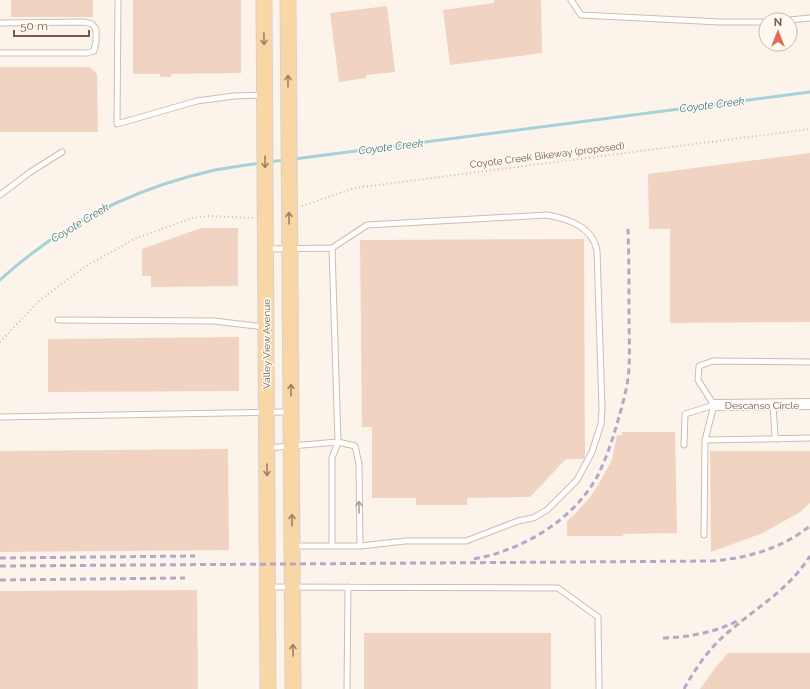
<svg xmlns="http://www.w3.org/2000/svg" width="810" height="689" font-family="Raleway,sans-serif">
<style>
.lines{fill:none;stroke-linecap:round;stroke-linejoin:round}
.stream{stroke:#a4d2d8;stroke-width:3}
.building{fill:#f1d3c2}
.service-casing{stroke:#cebcaf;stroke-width:7}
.minor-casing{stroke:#cebcaf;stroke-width:12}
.primary-casing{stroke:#d9d1cd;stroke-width:17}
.path{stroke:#d7b6a4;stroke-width:2;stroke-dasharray:1 3;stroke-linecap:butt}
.service{stroke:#fff;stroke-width:5}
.minor{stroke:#fff;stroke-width:10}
.primary{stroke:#f9d6a5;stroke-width:15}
.rail{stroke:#b7a7c7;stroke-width:3;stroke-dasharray:6 4;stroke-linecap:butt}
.oneway{stroke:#9e8067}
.oneway2{stroke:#ad9d94}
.labels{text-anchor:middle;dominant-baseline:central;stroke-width:3;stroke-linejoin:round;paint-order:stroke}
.street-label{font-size:10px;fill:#775b4d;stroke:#fff9f1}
.water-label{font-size:11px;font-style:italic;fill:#437b83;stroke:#fff9f1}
</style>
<rect width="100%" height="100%" fill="#fcf4ea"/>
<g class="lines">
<path class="stream" d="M 294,159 L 810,92
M 268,162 L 285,160
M 0,280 C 61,224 135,188 215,170 C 230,167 246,165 261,163"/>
</g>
<path class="building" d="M 11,0 L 93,0 L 93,17 L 11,17 Z
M 133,0 L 241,0 L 241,73 L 171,74 L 171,77 L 160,77 L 160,74 L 133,74 Z
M 494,0 L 541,0 L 542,53 L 450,65 L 443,10 L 494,3 Z
M 387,6 L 395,72 L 366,75 L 366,78 L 339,82 L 330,13 Z
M 0,67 L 90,67 L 97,74 L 98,132 L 0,132 Z
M 810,153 L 810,322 L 670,323 L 670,229 L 649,229 L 648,174 Z
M 201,228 L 238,228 L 238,286 L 151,287 L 151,276 L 142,276 L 142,249 Z
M 584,239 L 585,456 L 584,459 L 566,459 L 530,497 L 467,498 L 467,505 L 416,505 L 416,498 L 372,498 L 372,427 L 362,427 L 360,240 Z
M 239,337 L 239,391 L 48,392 L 48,339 Z
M 622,432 L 675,432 L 677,533 L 623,534 L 623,536 L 567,536 L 567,521 L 574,515 L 591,496 L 598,485 L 612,460 L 617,435 L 622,435 Z
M 228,449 L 229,550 L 0,552 L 0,451 Z
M 710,451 L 810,451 L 810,503 L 800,512 L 763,533 L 711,552 Z
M 197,590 L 198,689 L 0,689 L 0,591 Z
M 364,633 L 551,633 L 551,689 L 364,689 Z
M 728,653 L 810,653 L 810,689 L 700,689 L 715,668 Z"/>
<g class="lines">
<g class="service-casing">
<path id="service" d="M 118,0 L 117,124 L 197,101 L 234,96 L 263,95
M 571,0 L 581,15 L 720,22 L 766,22
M 790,20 L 810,18
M 0,23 L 85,22 L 92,24 L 96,29 L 96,41 L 94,51 L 87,53 L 0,53
M 0,195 L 29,173 L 62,152
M 268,249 L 332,248 L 338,442 L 332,458 L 332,545
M 58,320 L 214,321 L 265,327
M 773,405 L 775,436 L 778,439
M 0,417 L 290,412
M 705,440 L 810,438
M 684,445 L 685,414 L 714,405
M 267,448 L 338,442 L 355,446 L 359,464 L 360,546
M 704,535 L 705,440 L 714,405 L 698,380 L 699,366 L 713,361 L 810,362
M 294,546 L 360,546 L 405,541 L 466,541 L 518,521 L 533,518 L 547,510 L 577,480 L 592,452 L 601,424 L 602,408 L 597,251 C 593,227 569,219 547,215 L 367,225 L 332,248
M 269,587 L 558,588 L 598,617 L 599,689
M 347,689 L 348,587"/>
</g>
<g class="minor-casing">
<path id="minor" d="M 714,405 L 810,404"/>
</g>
<g class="primary-casing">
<path id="primary" d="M 264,0 L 268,689
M 288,0 L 293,689"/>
</g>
<path class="path" d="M 302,206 L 355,188 L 810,129
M 0,342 L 40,300 L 83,268 L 134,239 L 192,218 L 208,216 L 253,218"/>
<use href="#service" class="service"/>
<use href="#minor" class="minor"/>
<use href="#primary" class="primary"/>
<path class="rail" d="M 0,558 L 195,556
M 474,559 C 523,550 574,520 598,475 C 606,459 612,441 617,424 C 622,406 628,387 629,368 C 630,351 629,333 629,316 C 629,287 629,258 628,229
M 0,566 L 712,561 C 747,558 781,549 810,526
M 0,580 L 185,578
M 663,638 C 688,637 714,633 737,621
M 684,689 C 695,669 708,650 725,635 C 755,608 788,591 810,556"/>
</g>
<defs><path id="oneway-shaft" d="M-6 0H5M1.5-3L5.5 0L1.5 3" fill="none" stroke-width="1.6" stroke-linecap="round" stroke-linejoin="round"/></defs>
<g class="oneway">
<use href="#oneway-shaft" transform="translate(264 39) rotate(89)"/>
<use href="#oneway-shaft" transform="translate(288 81) rotate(-90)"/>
<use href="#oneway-shaft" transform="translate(265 162) rotate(90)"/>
<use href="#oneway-shaft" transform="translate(289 218) rotate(-91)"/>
<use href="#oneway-shaft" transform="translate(291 390) rotate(-90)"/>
<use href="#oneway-shaft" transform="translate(267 470) rotate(90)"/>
<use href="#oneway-shaft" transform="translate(292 520) rotate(-90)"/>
<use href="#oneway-shaft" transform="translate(293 650) rotate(-91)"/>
</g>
<use class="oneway2" href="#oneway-shaft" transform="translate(359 507) rotate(-91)"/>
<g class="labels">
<g class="street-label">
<text transform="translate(547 155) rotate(-7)">Coyote Creek Bikeway (proposed)</text>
<text transform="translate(266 344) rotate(-90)">Valley View Avenue</text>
<text x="762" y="405">Descanso Circle</text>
</g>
<g class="water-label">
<text transform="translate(712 105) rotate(-7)">Coyote Creek</text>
<text transform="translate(391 147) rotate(-7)">Coyote Creek</text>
<text transform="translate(80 223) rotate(-31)">Coyote Creek</text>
</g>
</g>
<g transform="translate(778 32)"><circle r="19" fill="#fff9f1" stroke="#c9baaf"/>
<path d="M0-3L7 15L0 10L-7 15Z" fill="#e36e53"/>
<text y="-6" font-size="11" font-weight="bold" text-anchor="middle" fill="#775b4d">N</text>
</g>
<path d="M14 30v6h75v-6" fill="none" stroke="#775b4d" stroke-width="2"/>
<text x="20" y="30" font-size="12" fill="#775b4d" stroke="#fff9f1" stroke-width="3" paint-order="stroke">50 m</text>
</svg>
